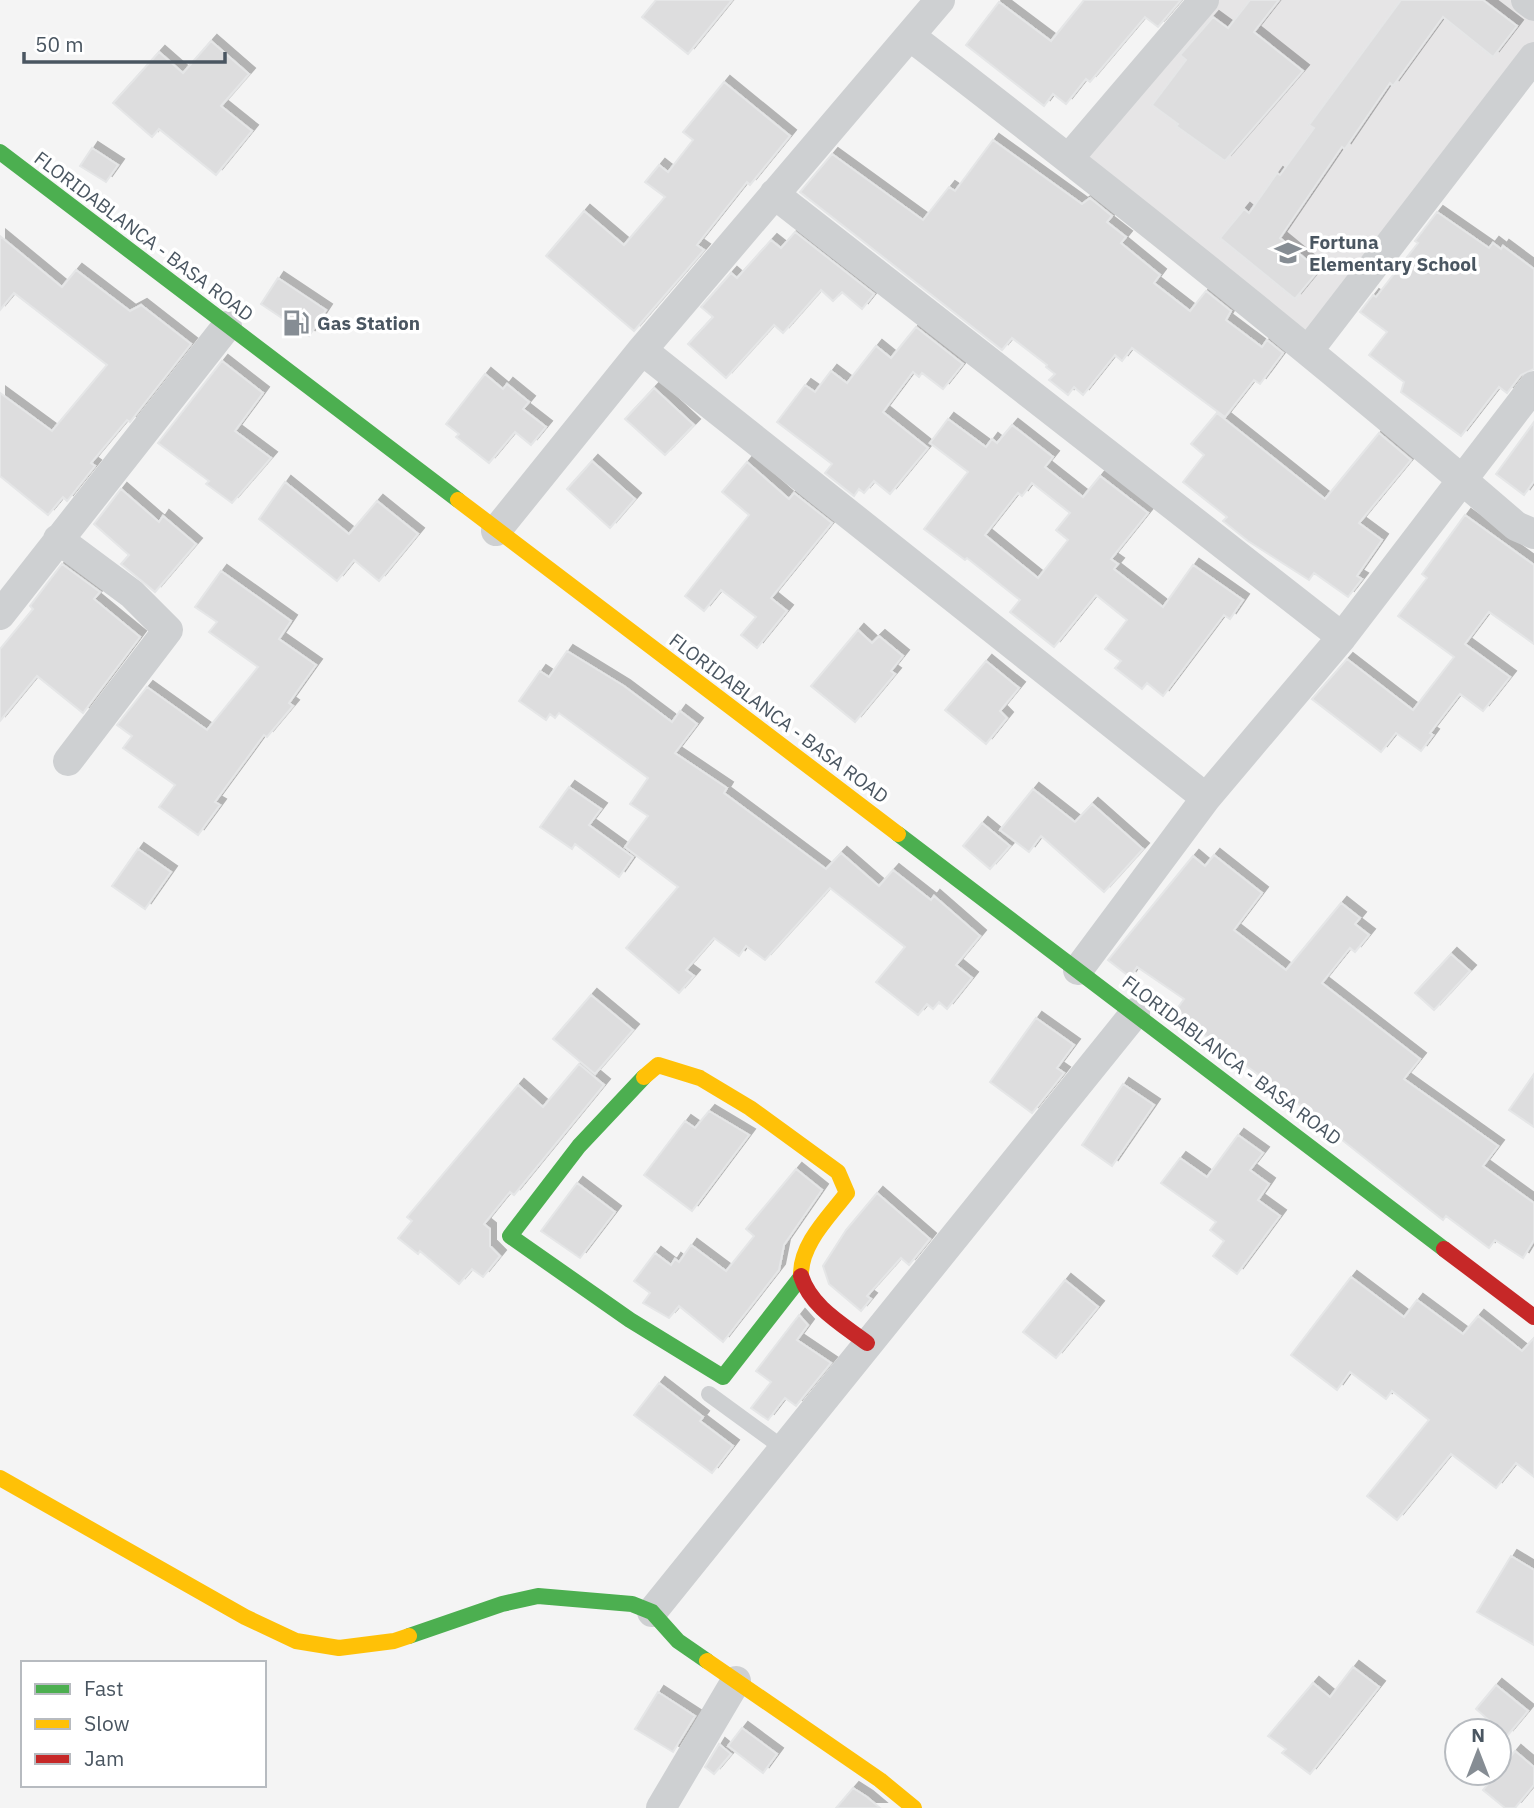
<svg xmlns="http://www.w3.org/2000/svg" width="1534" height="1808" font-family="'IBM Plex Sans',sans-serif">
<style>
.education{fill:#e6e5e6}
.building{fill:#ddddde;stroke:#e5e6e7;stroke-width:2;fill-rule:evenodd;filter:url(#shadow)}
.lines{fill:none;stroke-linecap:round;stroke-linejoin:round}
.lane{stroke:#ced0d2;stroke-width:16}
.street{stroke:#ced0d2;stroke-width:30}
.fast{stroke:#4caf50;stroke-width:16}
.slow{stroke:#ffc107;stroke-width:16}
.jam{stroke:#c62828;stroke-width:16}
.labels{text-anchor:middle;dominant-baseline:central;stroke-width:7;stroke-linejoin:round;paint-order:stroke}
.street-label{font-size:19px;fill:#4a5661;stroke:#fff}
.poi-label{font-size:19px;font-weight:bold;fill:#4a5661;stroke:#fff;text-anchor:start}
</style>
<defs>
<filter id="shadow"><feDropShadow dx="6" dy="-6" stdDeviation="0" flood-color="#0004"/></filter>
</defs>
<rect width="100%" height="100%" fill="#f4f4f4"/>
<path class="education" d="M 1212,0 L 1512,0 L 1534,16 L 1534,52 L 1309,345 L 1082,161 Z"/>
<path class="building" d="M 656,0 L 732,0 L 688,54 L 642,17 Z
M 1084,0 L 1181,0 L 1158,27 L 1145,17 L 1090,82 L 1086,79 L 1066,104 L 1053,94 L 1044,106 L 966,45 L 999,2 L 1051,41 Z
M 1250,0 L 1279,0 L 1254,32 L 1303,71 L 1225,161 L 1176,126 L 1178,124 L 1152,105 L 1186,60 L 1180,55 L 1213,17 L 1228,28 Z
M 1401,0 L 1483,0 L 1517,26 L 1493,57 L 1443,17 L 1393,86 L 1390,83 L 1345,149 L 1342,147 L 1280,238 L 1319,270 L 1295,299 L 1220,238 L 1244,209 L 1249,213 L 1277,173 L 1280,175 L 1314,128 L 1309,125 Z
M 211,41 L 249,74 L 221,106 L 252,131 L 216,175 L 159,129 L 152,137 L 113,103 L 159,52 L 183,73 Z
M 724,82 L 790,136 L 750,185 L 747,182 L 697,245 L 704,250 L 634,331 L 546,256 L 584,211 L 624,245 L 665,197 L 645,182 L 659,165 L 668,172 L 693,140 L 683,132 Z
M 993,140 L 1082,204 L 1090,198 L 1112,216 L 1107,222 L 1126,237 L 1121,243 L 1160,275 L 1154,283 L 1190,311 L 1206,291 L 1231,311 L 1226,320 L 1262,347 L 1267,340 L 1283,353 L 1260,384 L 1254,380 L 1225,417 L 1132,348 L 1122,361 L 1115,355 L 1083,395 L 1074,387 L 1068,395 L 1049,380 L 1055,374 L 1046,367 L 1047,365 L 1012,338 L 1002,350 L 800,192 L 832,154 L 923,220 L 949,187 L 955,191 Z
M 92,148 L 118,165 L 106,182 L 80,166 Z
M 1437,212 L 1489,248 L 1493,243 L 1501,249 L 1503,246 L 1534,269 L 1534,369 L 1521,375 L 1507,393 L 1499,387 L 1461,436 L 1401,392 L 1404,382 L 1369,355 L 1387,332 L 1360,312 L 1373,295 L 1376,297 L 1418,243 L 1415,241 Z
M 795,232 L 874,294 L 862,309 L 842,292 L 833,301 L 821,290 L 783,333 L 774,325 L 726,378 L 688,344 L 713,317 L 701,307 L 731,273 L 737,278 L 771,240 L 781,248 Z
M 0,236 L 62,287 L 76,270 L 130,311 L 141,305 L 191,344 L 130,422 L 127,420 L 91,463 L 95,466 L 67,501 L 63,497 L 48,515 L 0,476 L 0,393 L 52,431 L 107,365 L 14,293 L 0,310 Z
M 278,278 L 326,310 L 309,336 L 261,304 Z
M 916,327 L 963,364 L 943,389 L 922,373 L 919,377 L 913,372 L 883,412 L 928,448 L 890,494 L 874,481 L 864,493 L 859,489 L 854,496 L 825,473 L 832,464 L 777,422 L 805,385 L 815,392 L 831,371 L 847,383 L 876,346 L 891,358 Z
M 222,361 L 263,393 L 235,431 L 271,458 L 232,503 L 206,484 L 209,481 L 158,443 Z
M 485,374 L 503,389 L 507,384 L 529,402 L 523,409 L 546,427 L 531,445 L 515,432 L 489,463 L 456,437 L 459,434 L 446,424 Z
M 654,388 L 694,425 L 665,455 L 625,419 Z
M 1217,413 L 1325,499 L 1379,433 L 1411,460 L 1359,523 L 1382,540 L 1357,576 L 1362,579 L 1348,597 L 1314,573 L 1309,580 L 1248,541 L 1223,521 L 1227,517 L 1183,482 L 1204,455 L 1191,444 Z
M 948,419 L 986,447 L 992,439 L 997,443 L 1012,425 L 1053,457 L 1045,467 L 1083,497 L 1100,476 L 1148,513 L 1111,559 L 1118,564 L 1114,569 L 1163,607 L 1193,565 L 1243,600 L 1230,619 L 1224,615 L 1163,696 L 1147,683 L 1142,689 L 1115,668 L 1121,661 L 1105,649 L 1127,620 L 1096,595 L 1054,647 L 1010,612 L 1020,600 L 967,558 L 965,560 L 924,529 L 968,472 L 930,443 ZM 1032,483 L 1070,513 L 1056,530 L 1068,540 L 1038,578 L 985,535 L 1018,493 L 1022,496 Z
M 1534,422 L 1534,481 L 1524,495 L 1496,474 Z
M 592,461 L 635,499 L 610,528 L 567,489 Z
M 747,462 L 789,499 L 794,493 L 832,523 L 771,598 L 787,611 L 757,648 L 741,635 L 756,617 L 721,590 L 704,611 L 685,596 L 749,515 L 722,492 Z
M 285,482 L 349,534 L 377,501 L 418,534 L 379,581 L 354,560 L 337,581 L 259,519 Z
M 121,489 L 159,522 L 163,516 L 196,544 L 155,592 L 121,564 L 129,555 L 94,524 Z
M 1465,515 L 1534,565 L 1534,644 L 1489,612 L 1465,644 L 1510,677 L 1483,711 L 1460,694 L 1430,733 L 1433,735 L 1421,751 L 1396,733 L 1381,752 L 1312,699 L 1347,659 L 1413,710 L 1454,657 L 1398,616 L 1427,578 L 1422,574 Z
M 62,564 L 100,592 L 94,599 L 140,637 L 83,713 L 37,676 L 0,721 L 0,649 L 33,609 L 30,606 Z
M 221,571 L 291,621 L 279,639 L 316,665 L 289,703 L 293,706 L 267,737 L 264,735 L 215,802 L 220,805 L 198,835 L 159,807 L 175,785 L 123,748 L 132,736 L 117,725 L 147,687 L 207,730 L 258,667 L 209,632 L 217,622 L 195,607 Z
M 858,630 L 872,643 L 879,636 L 903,656 L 891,671 L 895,674 L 855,722 L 811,686 Z
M 567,651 L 624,686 L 672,722 L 680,711 L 697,724 L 675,753 L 727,788 L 724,793 L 826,869 L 841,853 L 879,886 L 893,870 L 931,900 L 934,896 L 980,936 L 956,965 L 972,978 L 947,1009 L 939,1002 L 933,1009 L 927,1004 L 918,1015 L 876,982 L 905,947 L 830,888 L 765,960 L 746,946 L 739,956 L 714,938 L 686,970 L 694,976 L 679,993 L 626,948 L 678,887 L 625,847 L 648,816 L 630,804 L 648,778 L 559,713 L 555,718 L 550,714 L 546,720 L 519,701 L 540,671 L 549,677 Z
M 986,661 L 1019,688 L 1000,711 L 1007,718 L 986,744 L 945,710 Z
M 569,787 L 601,809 L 589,825 L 633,857 L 619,877 L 575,844 L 572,849 L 540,827 Z
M 1033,789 L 1075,822 L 1092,804 L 1143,849 L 1104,892 L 1041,836 L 1029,852 L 1000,830 Z
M 982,823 L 1010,846 L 990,869 L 963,846 Z
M 138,849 L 171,872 L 145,909 L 112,886 Z
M 1214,855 L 1262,893 L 1234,930 L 1286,970 L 1341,903 L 1360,918 L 1355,924 L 1369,935 L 1355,952 L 1350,948 L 1322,983 L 1420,1059 L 1404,1079 L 1498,1146 L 1483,1166 L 1534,1203 L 1534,1240 L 1523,1258 L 1495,1240 L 1489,1248 L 1446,1216 L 1443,1220 L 1332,1132 L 1334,1130 L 1174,1013 L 1184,999 L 1137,967 L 1130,977 L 1108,960 L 1193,856 L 1205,866 Z
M 1451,954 L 1470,971 L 1434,1010 L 1415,993 Z
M 591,995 L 633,1030 L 595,1074 L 553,1039 Z
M 1036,1018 L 1074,1045 L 1057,1068 L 1064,1073 L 1032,1113 L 990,1082 Z
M 579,1064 L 604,1085 L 514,1195 L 510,1192 L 484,1224 L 490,1229 L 490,1246 L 500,1256 L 483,1277 L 472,1269 L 459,1284 L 420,1251 L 418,1254 L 398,1238 L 412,1221 L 407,1217 L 518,1085 L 543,1107 Z
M 1534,1074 L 1534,1127 L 1509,1110 Z
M 1123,1084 L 1154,1105 L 1112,1166 L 1082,1145 Z
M 709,1111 L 749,1135 L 692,1211 L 644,1175 L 685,1121 L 695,1128 Z
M 1238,1135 L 1263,1153 L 1250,1170 L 1269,1184 L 1258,1200 L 1280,1216 L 1237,1274 L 1213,1256 L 1224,1241 L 1210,1230 L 1216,1222 L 1161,1183 L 1180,1158 L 1207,1177 Z
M 796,1169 L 822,1190 L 784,1245 L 779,1270 L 723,1342 L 679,1306 L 669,1318 L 643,1303 L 650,1293 L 634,1281 L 655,1253 L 671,1265 L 675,1259 L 679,1262 L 691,1245 L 726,1271 L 754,1236 L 746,1229 Z
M 577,1183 L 615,1212 L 580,1258 L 541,1231 Z
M 877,1193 L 930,1239 L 909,1265 L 901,1258 L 867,1296 L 871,1299 L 861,1311 L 829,1284 L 823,1266 L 846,1230 Z
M 1351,1277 L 1404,1317 L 1417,1300 L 1463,1334 L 1478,1316 L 1522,1351 L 1534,1338 L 1534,1477 L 1516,1463 L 1496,1488 L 1451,1454 L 1397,1520 L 1367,1496 L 1429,1420 L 1392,1391 L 1386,1399 L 1350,1372 L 1337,1390 L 1291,1355 Z
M 1065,1280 L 1098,1307 L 1056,1358 L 1023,1332 Z
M 799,1315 L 808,1325 L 797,1340 L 831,1363 L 796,1406 L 785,1398 L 768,1420 L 751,1408 L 771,1382 L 756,1371 Z
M 659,1383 L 703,1417 L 700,1421 L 733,1446 L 712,1473 L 634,1415 Z
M 1511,1556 L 1534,1570 L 1534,1645 L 1477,1612 Z
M 1353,1667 L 1379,1687 L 1310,1774 L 1282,1753 L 1286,1749 L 1268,1736 L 1313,1683 L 1330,1697 Z
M 1496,1685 L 1528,1711 L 1507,1736 L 1476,1709 Z
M 658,1692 L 695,1716 L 673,1752 L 635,1729 Z
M 742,1728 L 777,1754 L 763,1773 L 728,1746 Z
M 719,1744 L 731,1754 L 714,1774 L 705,1767 Z
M 1515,1751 L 1534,1767 L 1534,1785 L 1515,1808 L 1505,1808 L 1483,1790 Z
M 853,1788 L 867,1797 L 880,1808 L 836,1808 Z"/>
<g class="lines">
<path class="lane" d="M 709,1394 L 783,1448"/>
<path class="street" d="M 1526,0 L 1534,6
M 910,36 C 1116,194 1319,356 1516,526 L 1534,534
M 1069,158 L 1204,0
M 774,194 L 1342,637
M 642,350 L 1206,798
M 1308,351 L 1534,57
M 496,531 L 642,350 L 940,0
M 58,539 L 132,594 L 168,630 L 68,761
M 0,615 L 227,326
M 1078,970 L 1206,798 L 1342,637 L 1534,386
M 652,1612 L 1135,1013
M 661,1808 L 736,1681"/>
<path class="fast" d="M 0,152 L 458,500
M 898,834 L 1444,1249
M 644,1077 L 579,1146 L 510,1236 L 630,1320 L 723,1377 L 801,1277
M 409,1636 L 502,1604 L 538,1596 L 632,1604 L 652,1612 L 678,1641 L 707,1661"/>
<path class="slow" d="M 458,500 L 898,834
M 644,1077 L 658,1065 L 700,1078 L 750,1108 L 838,1172 L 847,1193 C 829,1217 800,1244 801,1276
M 0,1478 L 245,1617 L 296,1641 L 339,1648 L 394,1641 L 409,1636
M 707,1661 L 880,1780 L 914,1808"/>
<path class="jam" d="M 1444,1249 L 1534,1317
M 801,1276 C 811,1307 842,1324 867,1343"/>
</g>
<defs>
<g id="school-bare" transform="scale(2.1)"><path d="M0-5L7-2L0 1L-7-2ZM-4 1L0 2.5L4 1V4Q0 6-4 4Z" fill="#868d94" stroke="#fff" stroke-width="2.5" paint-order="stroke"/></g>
<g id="fuel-bare" transform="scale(2.1)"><path d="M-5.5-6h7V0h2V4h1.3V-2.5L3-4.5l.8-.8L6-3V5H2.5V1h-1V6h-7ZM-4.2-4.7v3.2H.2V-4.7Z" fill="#868d94" stroke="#fff" stroke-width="2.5" paint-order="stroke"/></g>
</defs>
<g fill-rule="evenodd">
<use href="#school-bare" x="1288" y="253"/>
<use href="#fuel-bare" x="296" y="323"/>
</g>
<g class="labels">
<g class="street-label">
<text transform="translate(144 236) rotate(37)">FLORIDABLANCA - BASA ROAD</text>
<text transform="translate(779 718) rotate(37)">FLORIDABLANCA - BASA ROAD</text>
<text transform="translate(1232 1060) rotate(37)">FLORIDABLANCA - BASA ROAD</text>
</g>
<g class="poi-label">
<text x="1309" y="242">Fortuna<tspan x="1309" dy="22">Elementary School</tspan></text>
<text x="317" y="323">Gas Station</text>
</g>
</g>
<rect x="21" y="1661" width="245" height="126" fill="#ffffff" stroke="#b7bbc0" stroke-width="2"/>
<rect x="35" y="1684" width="35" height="10" fill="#4caf50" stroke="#b7bbc0" stroke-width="2"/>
<text x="84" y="1696" font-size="21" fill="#4a5661">Fast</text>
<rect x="35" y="1719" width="35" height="10" fill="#ffc107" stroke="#b7bbc0" stroke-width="2"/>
<text x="84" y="1731" font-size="21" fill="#4a5661">Slow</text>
<rect x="35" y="1754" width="35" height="10" fill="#c62828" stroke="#b7bbc0" stroke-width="2"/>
<text x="84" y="1766" font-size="21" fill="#4a5661">Jam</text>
<g transform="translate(1478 1752)"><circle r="33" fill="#ffffff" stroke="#b7bbc0" stroke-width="2"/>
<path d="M0-5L12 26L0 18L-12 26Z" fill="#868d94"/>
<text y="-10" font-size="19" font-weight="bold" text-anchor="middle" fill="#4a5661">N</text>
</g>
<path d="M24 52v10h201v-10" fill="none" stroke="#4a5661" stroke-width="3.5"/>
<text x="35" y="52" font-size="21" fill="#4a5661" stroke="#ffffff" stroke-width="5" paint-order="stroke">50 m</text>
</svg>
